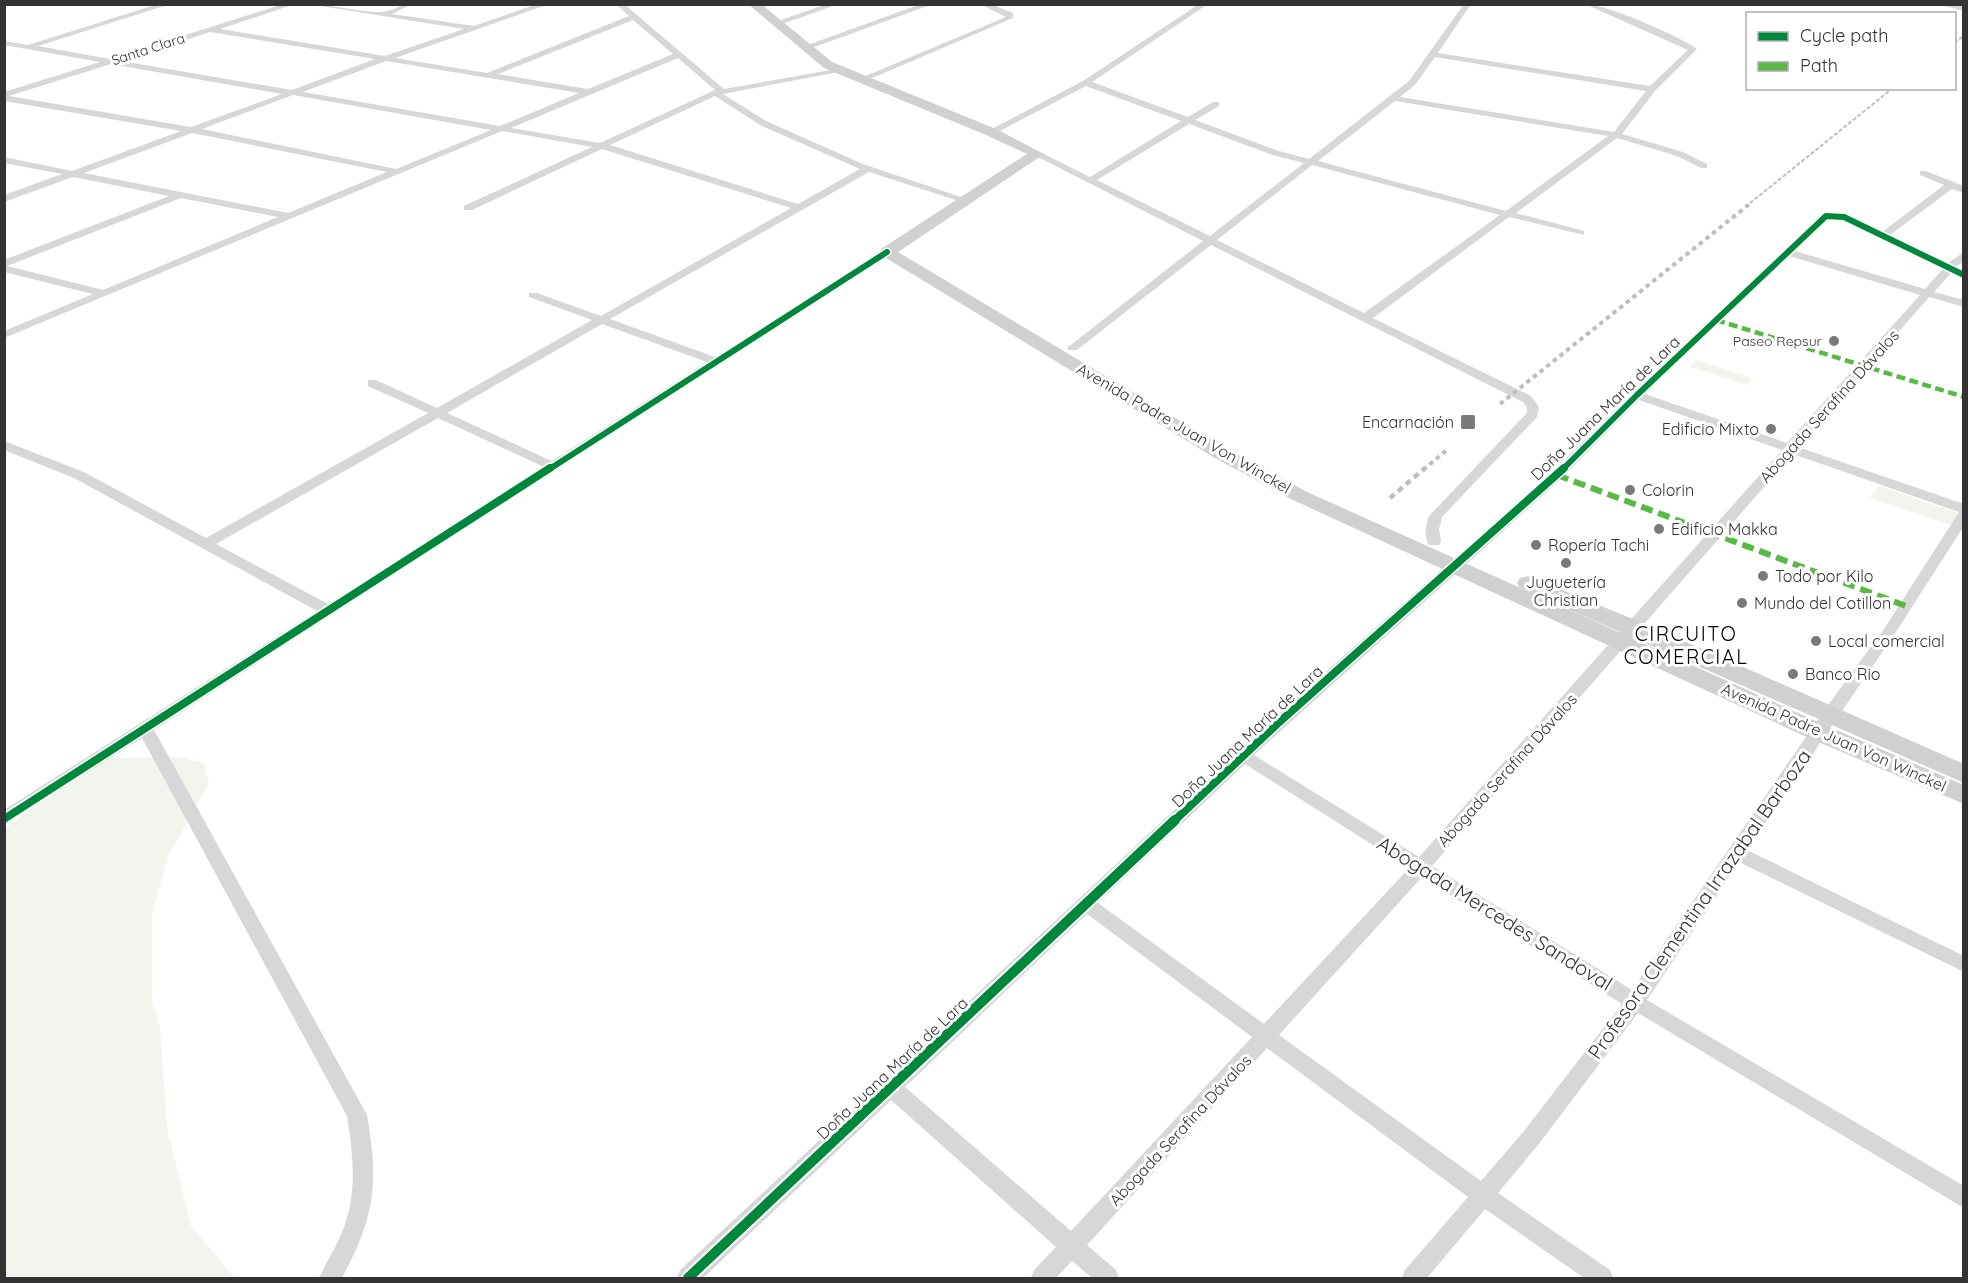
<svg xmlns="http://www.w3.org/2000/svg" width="1968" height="1283" font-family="Quicksand,sans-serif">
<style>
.green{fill:#f1f5ed}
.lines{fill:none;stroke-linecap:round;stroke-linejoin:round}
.street{fill:#d7d7d7;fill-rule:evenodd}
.secondary{fill:#d0d0d0;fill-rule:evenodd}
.rail-far2{stroke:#bebebe;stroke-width:2;stroke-dasharray:4 2;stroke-linecap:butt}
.rail-far1{stroke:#bebebe;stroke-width:4;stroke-dasharray:4.5 4;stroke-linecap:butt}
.rail{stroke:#bebebe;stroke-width:4.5;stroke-dasharray:6 4.5;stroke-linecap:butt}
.quiet-far1{stroke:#58b947;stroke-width:4.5;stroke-dasharray:9 4.5;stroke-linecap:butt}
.quiet{stroke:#58b947;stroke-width:6;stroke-dasharray:12 6;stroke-linecap:butt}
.cycleway-far2-casing{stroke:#fff;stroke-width:9}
.cycleway-far1-casing{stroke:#fff;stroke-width:11}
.cycleway-casing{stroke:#fff;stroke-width:14}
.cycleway-far2{stroke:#00873e;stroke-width:6}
.cycleway-far1{stroke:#00873e;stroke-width:8}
.cycleway{stroke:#00873e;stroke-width:10}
.poi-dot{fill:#7a7a7a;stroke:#fff;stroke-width:2}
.labels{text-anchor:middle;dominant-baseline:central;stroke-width:6;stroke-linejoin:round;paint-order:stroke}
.far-street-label{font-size:14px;fill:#333;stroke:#fff}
.far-poi-label{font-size:14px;fill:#333;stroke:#fff;text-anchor:end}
.street-label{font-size:16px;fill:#333;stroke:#fff}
.poi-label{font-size:16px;fill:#333;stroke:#fff;text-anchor:start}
.quarter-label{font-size:20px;letter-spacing:1.5px;fill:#000;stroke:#fff}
.near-street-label{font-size:20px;fill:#333;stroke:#fff}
</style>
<rect width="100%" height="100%" fill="#fff"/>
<path class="green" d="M 1696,360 L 1752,378 L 1747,385 L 1690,367 Z
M 1879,486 L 1958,513 L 1951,525 L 1870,498 Z
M 179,757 L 204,763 L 209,783 L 168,856 L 152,914 L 152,999 L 160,1028 L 167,1127 L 191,1226 L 235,1278 L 5,1278 L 5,829 L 80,772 L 113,758 Z"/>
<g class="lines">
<path class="street" d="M 4,4 L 8,4 L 4,7 Z
M 158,4 L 170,4 L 38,46 L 110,59 L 283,4 L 295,4 L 220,29 L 385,56 L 464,29 L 308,4 C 332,4 356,12 380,12 C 391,12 401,4 412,4 L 392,14 L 474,26 L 537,4 L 549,4 L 395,58 L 487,73 L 629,16 L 616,4 L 624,4 L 724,89 L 842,68 L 843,70 L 839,72 L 723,94 L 766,121 L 863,164 L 970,200 L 962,202 L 869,172 L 610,319 L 715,357 L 883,250 L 892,252 L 154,730 L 367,1115 C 379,1184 375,1216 342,1278 L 319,1278 C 326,1262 336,1248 342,1232 C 358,1195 353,1155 347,1116 L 142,738 L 4,825 L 4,810 L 317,611 L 74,478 L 4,450 L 4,441 L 84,472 L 206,538 L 428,413 L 368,386 L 368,380 L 376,380 L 437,408 L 592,320 L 529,297 L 529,293 L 537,293 L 601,316 L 791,208 L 602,149 L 472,210 L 464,210 L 464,206 L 592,147 L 502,131 L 4,338 L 4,331 L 93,294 L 4,272 L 4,260 L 169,196 L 73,177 L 4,202 L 4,195 L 62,174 L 4,163 L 4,157 L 72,171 L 181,131 L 4,101 L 4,92 L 100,62 L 4,45 L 4,41 L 28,45 ZM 633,20 L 673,54 L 588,89 L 498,74 ZM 210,32 L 375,59 L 292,90 L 121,61 ZM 678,58 L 715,90 L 600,143 L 511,128 ZM 386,61 L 579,93 L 500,126 L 303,92 ZM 111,64 L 282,94 L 191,127 L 9,96 ZM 293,95 L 491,130 L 396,169 L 202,129 ZM 715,96 L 760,125 L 860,169 L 798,204 L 610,145 ZM 192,133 L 387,172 L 288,213 L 84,173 ZM 181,198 L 278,217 L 103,290 L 7,266 ZM 602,324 L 707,362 L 552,461 L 447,413 ZM 438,418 L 544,467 L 328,604 L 216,544 Z
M 827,4 L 839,4 L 779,25 L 772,23 Z
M 921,4 L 933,4 L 809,49 L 802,47 Z
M 980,4 L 991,4 L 1013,13 L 1013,18 L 863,82 L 856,80 L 1006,17 Z
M 1199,4 L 1208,4 L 1092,82 L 1188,117 L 1213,102 L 1219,102 L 1219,106 L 1195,120 L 1279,151 L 1309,159 L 1409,81 L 1464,4 L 1471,4 L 1438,53 L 1650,86 L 1688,50 L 1585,4 C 1605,4 1680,36 1697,49 L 1655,91 L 1622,134 L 1683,152 L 1707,164 L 1707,168 L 1701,168 L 1677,156 L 1617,138 L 1516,213 L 1584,231 L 1584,235 L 1509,217 L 1373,318 L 1531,396 L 1539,407 L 1537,417 L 1442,517 L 1439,529 L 1441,542 L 1439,545 L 1429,545 C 1423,535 1426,526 1429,516 L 1527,413 L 1527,407 L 1523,402 L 1211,245 L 1077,350 L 1069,350 L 1067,348 L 1203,241 L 1032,154 L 1040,152 L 1090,177 L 1181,121 L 1086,86 L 994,134 L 986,132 L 1083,81 ZM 1435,57 L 1646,91 L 1614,132 L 1400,97 L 1415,85 ZM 1395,101 L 1608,136 L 1506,211 L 1318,161 ZM 1189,124 L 1273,155 L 1304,163 L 1210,236 L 1097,180 ZM 1312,165 L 1500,215 L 1364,313 L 1217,240 Z
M 1945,4 L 1964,6 L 1964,11 L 1945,6 Z
M 1920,171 L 1926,171 L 1964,186 L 1964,193 L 1952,189 L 1890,235 L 1948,263 L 1964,252 L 1964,261 L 1956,267 L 1964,271 L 1964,278 L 1951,273 L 1934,292 L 1964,300 L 1964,307 L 1929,297 L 1798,447 L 1964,504 L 1964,526 L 1894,635 L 1747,850 L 1964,956 L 1964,972 L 1739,862 L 1647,1000 L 1964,1186 L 1964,1208 L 1638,1013 L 1538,1145 L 1498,1193 L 1610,1270 L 1613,1278 L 1584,1278 L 1485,1209 L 1427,1278 L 1402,1278 L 1405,1270 L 1468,1197 L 1267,1048 L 1087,1245 L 1116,1270 L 1119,1278 L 1092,1278 L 1072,1261 L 1056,1278 L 1031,1278 L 1034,1270 L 1056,1247 L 891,1100 L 703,1278 L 677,1278 L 680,1270 L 1270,721 L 1552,472 L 1633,392 L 1822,214 C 1844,209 1863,222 1882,232 L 1944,185 L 1920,175 ZM 1829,219 L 1841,220 L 1943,269 L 1925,289 L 1795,251 ZM 1789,256 L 1920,295 L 1787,443 L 1645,394 ZM 1639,400 L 1782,450 L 1419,857 L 1254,755 L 1562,478 ZM 1793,454 L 1959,512 L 1884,629 L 1823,712 L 1632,990 L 1432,866 ZM 1245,764 L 1409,868 L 1264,1024 L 1098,903 ZM 1422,877 L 1622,1004 L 1524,1131 L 1481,1181 L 1279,1035 ZM 1087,914 L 1252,1037 L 1071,1231 L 905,1087 Z"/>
<path class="secondary" d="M 748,4 L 761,4 L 832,62 L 996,129 L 1044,154 L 898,252 L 1229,450 L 1305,491 L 1827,726 L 1964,785 L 1964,804 L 1809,738 L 1291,499 L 1215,458 L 881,255 L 879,252 L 881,249 L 1027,154 L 986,135 L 824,68 Z
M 1528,576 L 1645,624 L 1964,764 L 1964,783 L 1520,588 L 1517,583 L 1520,578 Z"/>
<path class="rail-far2" d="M 1954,42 L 1964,36
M 1750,203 L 1893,88"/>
<path class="rail-far1" d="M 1500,404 L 1752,202
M 1423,470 L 1448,449"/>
<path class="rail" d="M 1390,498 L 1425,468"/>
<path class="quiet-far1" d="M 1716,320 L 1964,397"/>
<path class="quiet" d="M 1557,475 L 1906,606"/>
<g class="cycleway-far2-casing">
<path id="cycleway-far2" d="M 548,470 L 887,252
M 1562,470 L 1637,395 L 1826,216 L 1844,217 L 1964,275"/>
</g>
<g class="cycleway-far1-casing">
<path id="cycleway-far1" d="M 4,819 L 550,468
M 1174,821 L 1276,725 L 1564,468"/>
</g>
<g class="cycleway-casing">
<path id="cycleway" d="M 688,1278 L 1175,820"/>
</g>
<use href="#cycleway-far2" class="cycleway-far2"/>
<use href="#cycleway-far1" class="cycleway-far1"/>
<use href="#cycleway" class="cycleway"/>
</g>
<g class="poi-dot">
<circle cx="1834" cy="341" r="6"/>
<rect x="1460" y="414" width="16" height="16" rx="3"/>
<circle cx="1771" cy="429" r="6"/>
<circle cx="1630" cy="490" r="6"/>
<circle cx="1659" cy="529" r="6"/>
<circle cx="1536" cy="545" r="6"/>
<circle cx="1566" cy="563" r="6"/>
<circle cx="1763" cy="576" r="6"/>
<circle cx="1742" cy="603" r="6"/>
<circle cx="1816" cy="641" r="6"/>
<circle cx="1793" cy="674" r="6"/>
</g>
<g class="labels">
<g class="far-street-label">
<text transform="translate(148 49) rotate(-18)">Santa Clara</text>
</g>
<g class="far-poi-label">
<text x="1822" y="341">Paseo Repsur</text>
</g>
<g class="street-label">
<text transform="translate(1829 406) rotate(-48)">Abogada Serafina Dávalos</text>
<text transform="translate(1605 408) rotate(-44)">Doña Juana María de Lara</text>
<text transform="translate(1184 428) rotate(30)">Avenida Padre Juan Von Winckel</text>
<text transform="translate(1247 736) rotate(-43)">Doña Juana María de Lara</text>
<text transform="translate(1834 737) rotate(24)">Avenida Padre Juan Von Winckel</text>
<text transform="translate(1507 770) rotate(-48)">Abogada Serafina Dávalos</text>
<text transform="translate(892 1068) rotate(-43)">Doña Juana María de Lara</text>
<text transform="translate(1180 1130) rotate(-47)">Abogada Serafina Dávalos</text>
</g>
<g class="poi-label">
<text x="1454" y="422" text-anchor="end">Encarnación</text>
<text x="1759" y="429" text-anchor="end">Edificio Mixto</text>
<text x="1642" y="490">Colorin</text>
<text x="1671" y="529">Edificio Makka</text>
<text x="1548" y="545">Ropería Tachi</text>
<text x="1775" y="576">Todo por Kilo</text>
<text x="1566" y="582" text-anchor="middle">Juguetería<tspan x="1566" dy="18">Christian</tspan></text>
<text x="1754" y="603">Mundo del Cotillon</text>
<text x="1828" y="641">Local comercial</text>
<text x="1805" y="674">Banco Rio</text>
</g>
<g class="quarter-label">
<text x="1686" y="633">CIRCUITO<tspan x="1686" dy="23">COMERCIAL</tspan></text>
</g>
<g class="near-street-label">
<text transform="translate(1699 904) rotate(-55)">Profesora Clementina Irrazabal Barboza</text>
<text transform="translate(1495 913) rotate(32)">Abogada Mercedes Sandoval</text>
</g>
</g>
<rect width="1968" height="1283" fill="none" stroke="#333333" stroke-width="12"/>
<rect x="1746" y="12" width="210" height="78" fill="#ffffff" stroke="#adadad" stroke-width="1.5"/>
<rect x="1758" y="32" width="30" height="9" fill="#00873e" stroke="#adadad" stroke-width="1.5"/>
<text x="1800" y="42" font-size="18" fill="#333333">Cycle path</text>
<rect x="1758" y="62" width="30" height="9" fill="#58b947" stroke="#adadad" stroke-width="1.5"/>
<text x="1800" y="72" font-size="18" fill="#333333">Path</text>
</svg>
